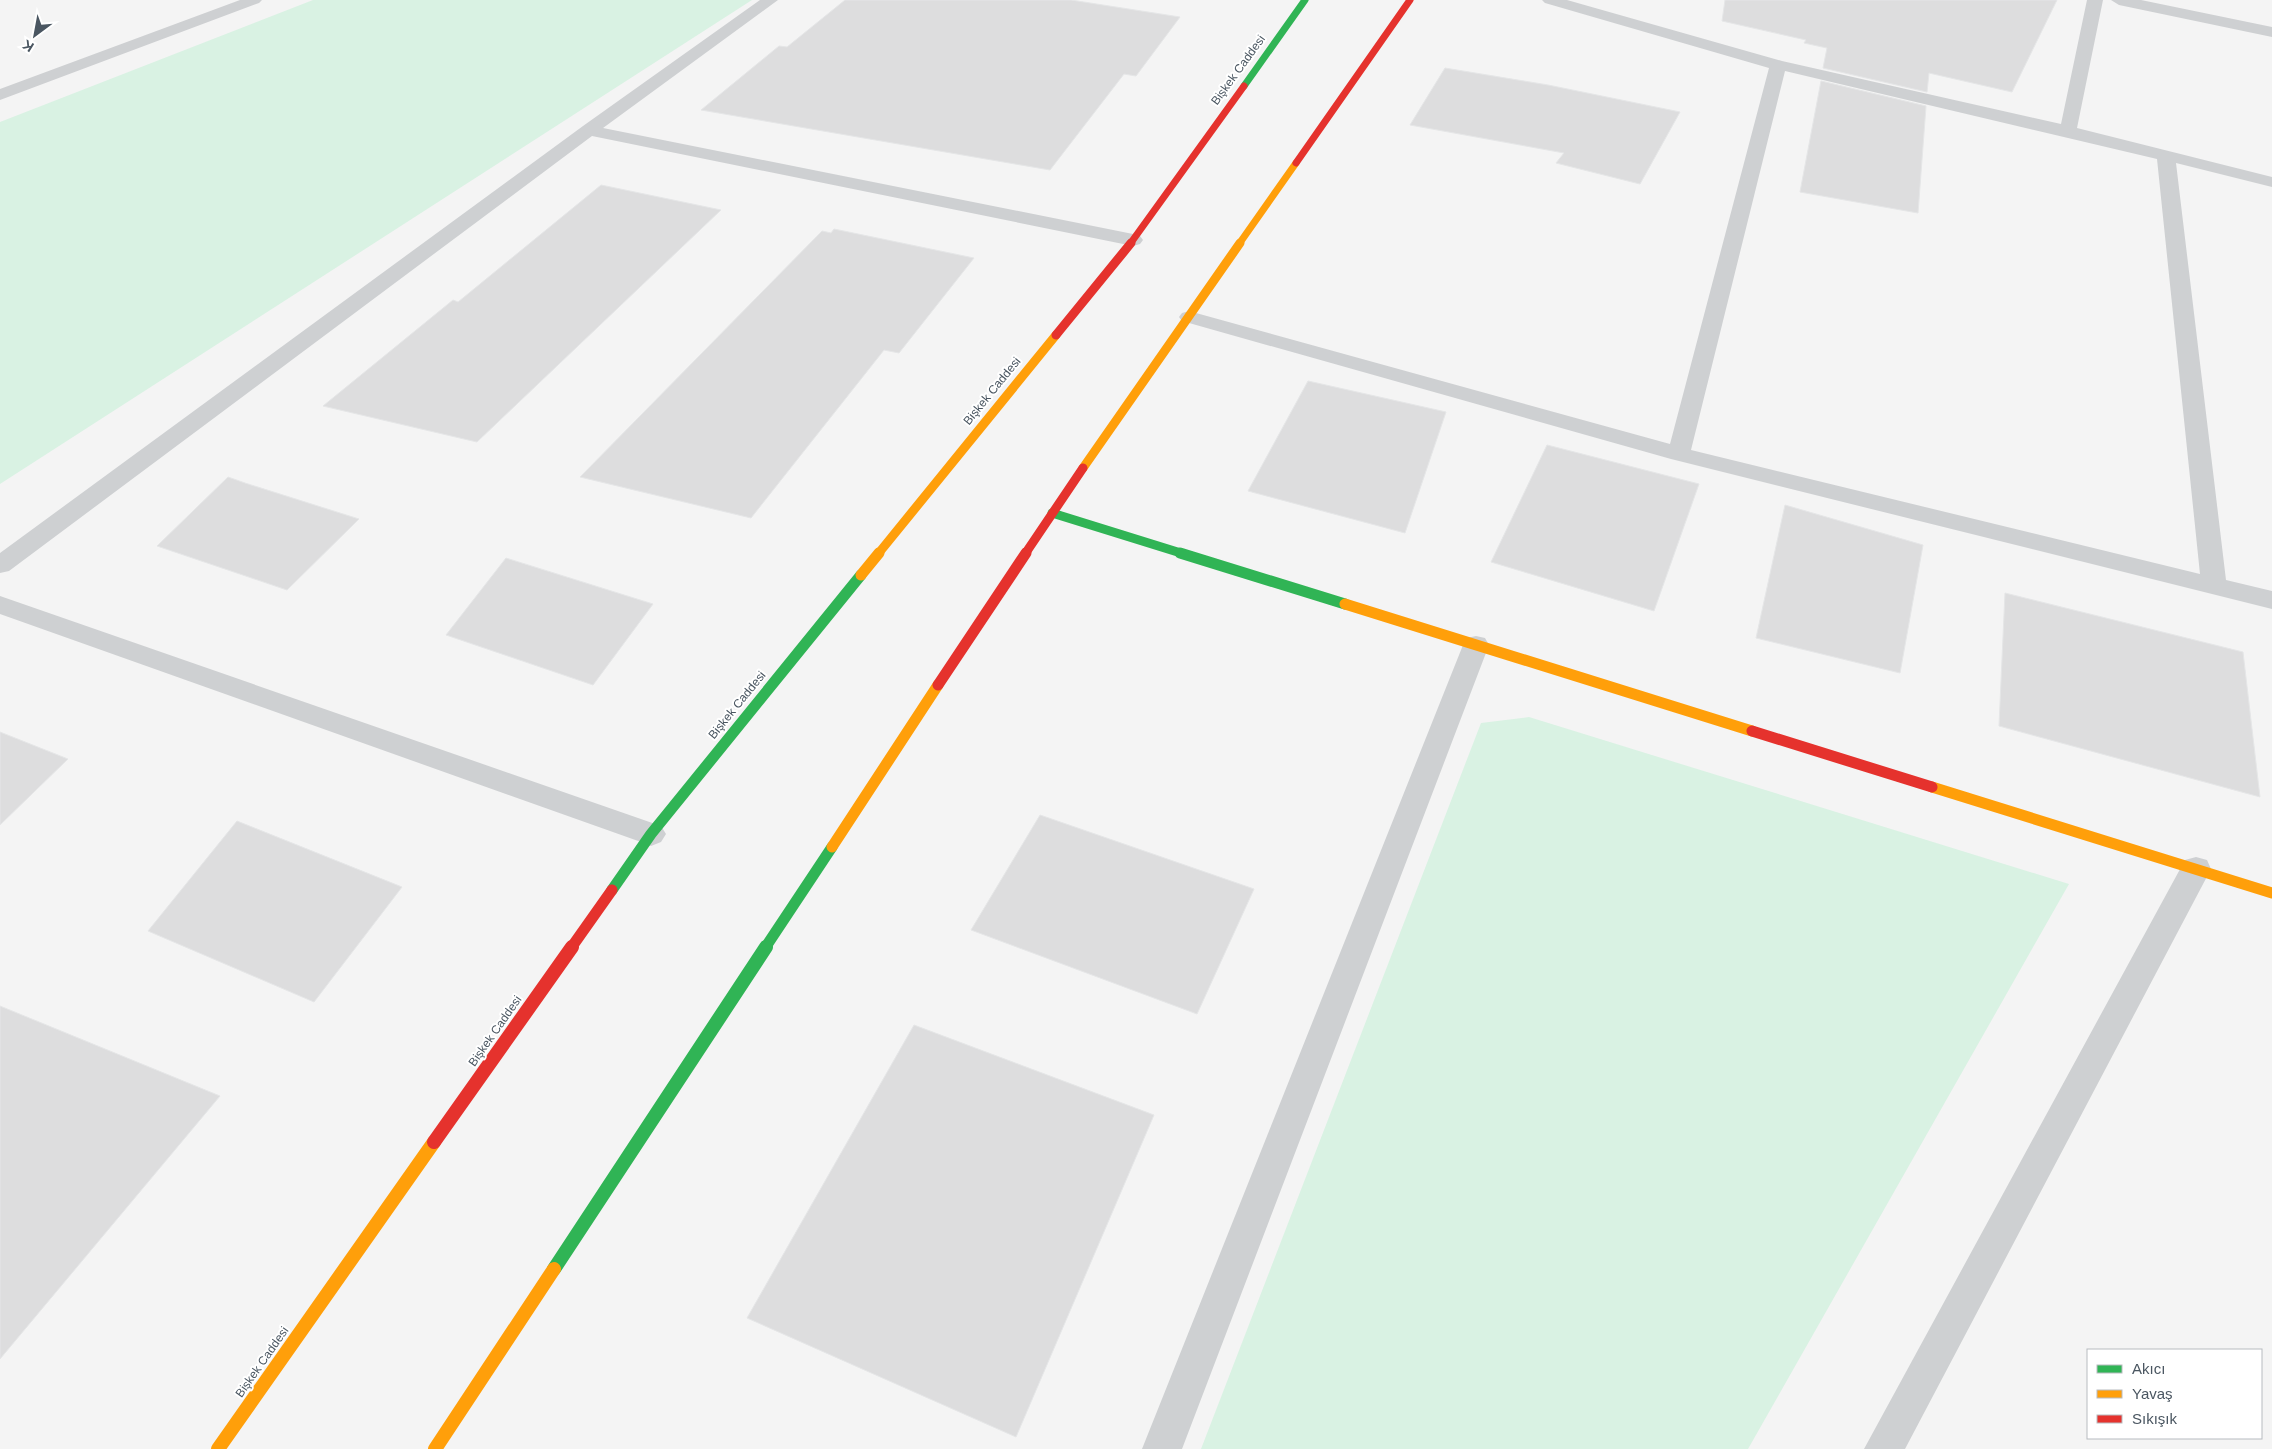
<svg xmlns="http://www.w3.org/2000/svg" width="2272" height="1449" font-family="Helvetica,sans-serif">
<style>
.green{fill:#d9f2e3}
.building{fill:#ddddde;stroke:#e5e6e7}
.lines{fill:none;stroke-linecap:round;stroke-linejoin:round}
.street{fill:#ced0d2;fill-rule:evenodd}
.fast-far3{stroke:#30b455;stroke-width:7}
.fast-far2{stroke:#30b455;stroke-width:9}
.fast-far1{stroke:#30b455;stroke-width:11}
.fast{stroke:#30b455;stroke-width:14}
.slow-far3{stroke:#ff9f0a;stroke-width:7}
.slow-far2{stroke:#ff9f0a;stroke-width:9}
.slow-far1{stroke:#ff9f0a;stroke-width:11}
.slow{stroke:#ff9f0a;stroke-width:14}
.jam-far3{stroke:#e5322d;stroke-width:7}
.jam-far2{stroke:#e5322d;stroke-width:9}
.jam-far1{stroke:#e5322d;stroke-width:11}
.jam{stroke:#e5322d;stroke-width:14}
.labels{text-anchor:middle;dominant-baseline:central;stroke-width:4;stroke-linejoin:round;paint-order:stroke}
.street-label{font-size:12px;fill:#4a5661;stroke:#fff}
</style>
<rect width="100%" height="100%" fill="#f4f4f4"/>
<path class="green" d="M 313,0 L 752,0 L 0,484 L 0,122 Z
M 1529,717 L 2069,884 L 1748,1449 L 1201,1449 L 1481,723 Z"/>
<path class="building" d="M 845,0 L 1071,0 L 1180,17 L 1136,76 L 1124,74 L 1050,170 L 701,110 L 779,46 L 787,47 Z
M 1725,0 L 2057,0 L 2012,92 L 1929,73 L 1927,92 L 1823,68 L 1827,48 L 1804,43 L 1806,40 L 1722,21 Z
M 1445,68 L 1548,85 L 1680,112 L 1640,184 L 1556,163 L 1564,153 L 1410,125 Z
M 1821,81 L 1926,106 L 1918,213 L 1800,192 Z
M 601,185 L 721,210 L 477,442 L 323,406 L 453,300 L 458,302 Z
M 834,229 L 974,258 L 899,353 L 884,350 L 751,518 L 580,477 L 822,231 L 831,233 Z
M 1308,381 L 1446,412 L 1405,533 L 1248,491 Z
M 1547,445 L 1699,484 L 1654,611 L 1491,562 Z
M 228,477 L 245,483 L 359,519 L 287,590 L 157,546 Z
M 1785,505 L 1923,545 L 1900,673 L 1756,638 Z
M 506,558 L 653,604 L 593,685 L 446,635 Z
M 2005,593 L 2243,652 L 2260,797 L 1999,726 Z
M 0,732 L 68,759 L 0,825 Z
M 1040,815 L 1254,889 L 1197,1014 L 971,930 Z
M 237,821 L 402,887 L 314,1002 L 148,931 Z
M 0,1006 L 220,1096 L 0,1359 Z
M 914,1025 L 1154,1115 L 1016,1437 L 747,1318 Z"/>
<g class="lines">
<path class="street" d="M 240,0 L 262,0 L 259,3 L 0,100 L 0,89 Z
M 760,0 L 778,0 L 603,128 L 1133,234 L 1140,236 L 1143,240 L 1140,244 L 1133,246 L 592,136 L 9,571 L 0,573 L 0,553 L 583,126 Z
M 1542,0 L 1567,0 L 1782,61 L 2061,124 L 2087,0 L 2103,0 L 2077,128 L 2272,177 L 2272,187 L 2176,163 L 2226,580 L 2272,591 L 2272,609 L 1671,459 L 1182,321 L 1179,317 L 1182,313 L 1189,311 L 1196,313 L 1670,444 L 1769,68 L 1545,3 ZM 1785,71 L 2157,159 L 2200,574 L 1691,450 Z
M 2111,0 L 2141,0 L 2272,27 L 2272,37 L 2119,5 Z
M 0,596 L 661,826 L 666,834 L 661,842 L 651,846 L 641,842 L 0,614 Z
M 1476,636 L 1485,638 L 1489,645 L 1182,1449 L 1142,1449 L 1463,645 L 1467,638 Z
M 2196,857 L 2207,860 L 2211,869 L 1905,1449 L 1864,1449 L 2185,860 Z"/>
<path class="fast-far3" d="M 1244,86 L 1305,0"/>
<path class="fast-far2" d="M 1052,513 L 1184,554"/>
<path class="fast-far1" d="M 1180,553 L 1345,604
M 612,890 L 651,834 L 861,575
M 765,948 L 832,847"/>
<path class="fast" d="M 554,1269 L 766,947"/>
<path class="slow-far3" d="M 1239,244 L 1296,163"/>
<path class="slow-far2" d="M 1083,468 L 1240,243
M 878,554 L 1056,335"/>
<path class="slow-far1" d="M 861,575 L 879,553
M 1345,604 L 1752,731
M 1932,787 L 2272,893
M 832,847 L 938,685"/>
<path class="slow" d="M 218,1449 L 434,1142
M 435,1449 L 554,1269"/>
<path class="jam-far3" d="M 1296,163 L 1410,0
M 1130,244 L 1244,86"/>
<path class="jam-far2" d="M 1056,335 L 1131,243
M 1025,554 L 1083,468"/>
<path class="jam-far1" d="M 938,685 L 1026,553
M 1752,731 L 1932,787
M 571,948 L 612,890"/>
<path class="jam" d="M 434,1142 L 572,947"/>
</g>
<g class="labels">
<g class="street-label">
<text transform="translate(1238 70) rotate(-54)">Bişkek Caddesi</text>
<text transform="translate(992 391) rotate(-51)">Bişkek Caddesi</text>
<text transform="translate(737 705) rotate(-51)">Bişkek Caddesi</text>
<text transform="translate(495 1031) rotate(-55)">Bişkek Caddesi</text>
<text transform="translate(262 1362) rotate(-55)">Bişkek Caddesi</text>
</g>
</g>
<rect x="2087" y="1349" width="175" height="90" fill="#ffffff" stroke="#b7bbc0"/>
<rect x="2097" y="1365" width="25" height="8" fill="#30b455" stroke="#b7bbc0"/>
<text x="2132" y="1374" font-size="15" fill="#4a5661">Akıcı</text>
<rect x="2097" y="1390" width="25" height="8" fill="#ff9f0a" stroke="#b7bbc0"/>
<text x="2132" y="1399" font-size="15" fill="#4a5661">Yavaş</text>
<rect x="2097" y="1415" width="25" height="8" fill="#e5322d" stroke="#b7bbc0"/>
<text x="2132" y="1424" font-size="15" fill="#4a5661">Sıkışık</text>
<g transform="translate(35 35) rotate(212)" stroke="#ffffff" stroke-width="4" paint-order="stroke">
<path d="M0-4L9 19L0 12L-9 19Z" fill="#4a5661"/>
<text y="-8" font-size="14" font-weight="bold" text-anchor="middle" fill="#4a5661">K</text>
</g>
</svg>
